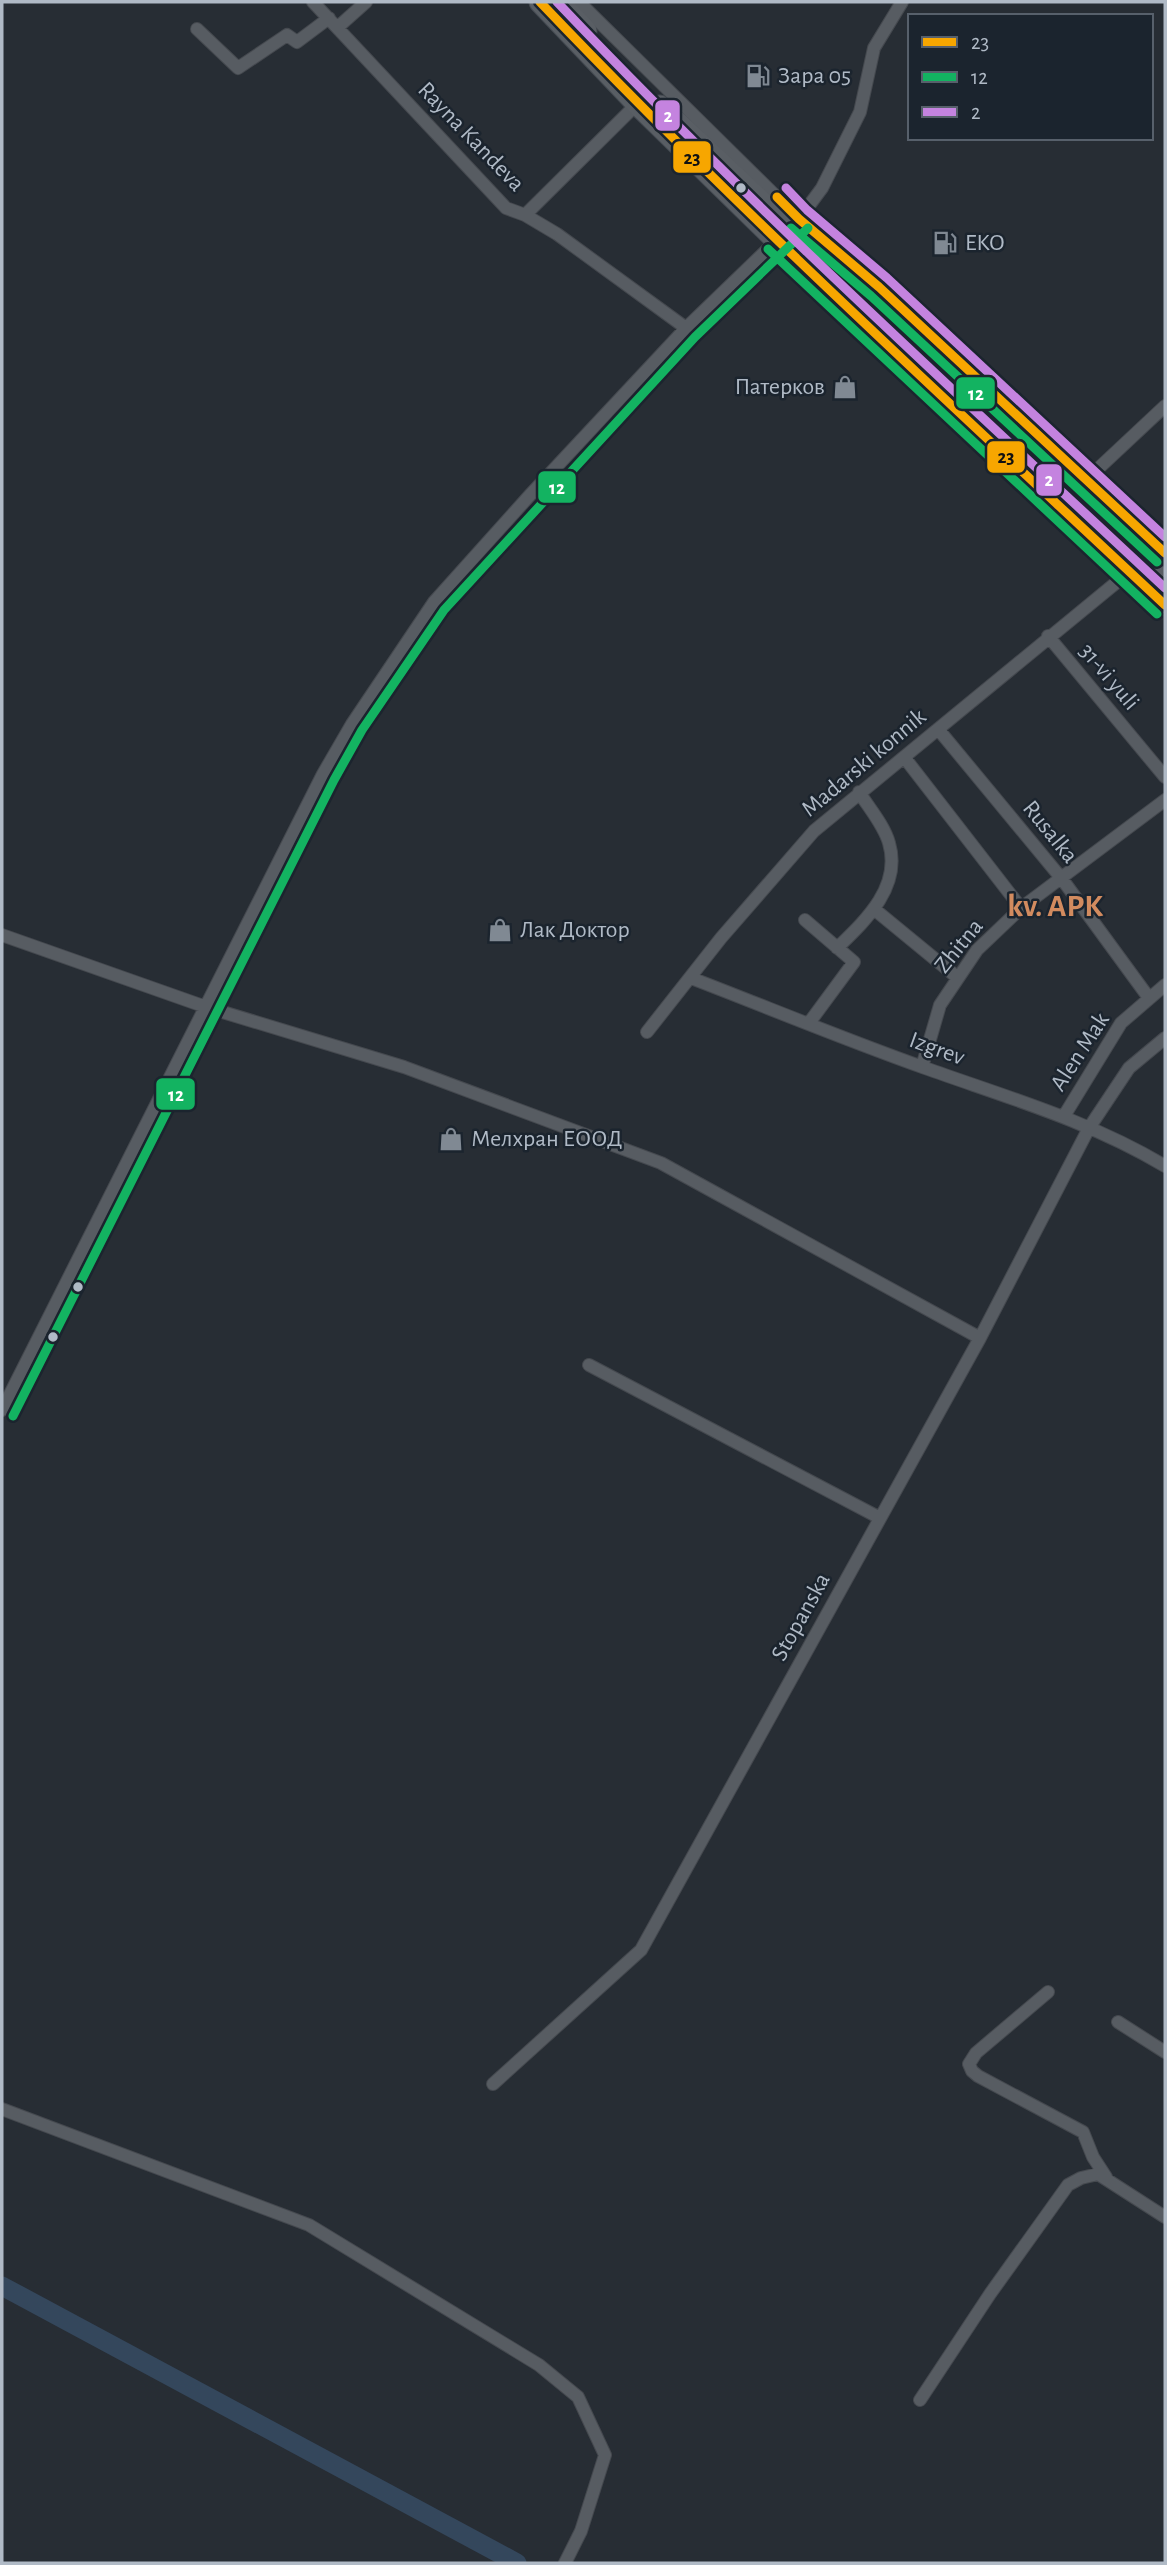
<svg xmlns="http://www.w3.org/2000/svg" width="1167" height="2565" font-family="'Alegreya Sans',sans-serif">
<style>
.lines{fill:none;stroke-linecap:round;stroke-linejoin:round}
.river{stroke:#34475c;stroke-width:19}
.street-casing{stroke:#45494f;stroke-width:14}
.primary-casing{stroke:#444a51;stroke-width:23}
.street{stroke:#575c62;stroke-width:12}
.primary{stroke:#595e64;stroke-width:21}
.bus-1-casing{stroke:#1b242e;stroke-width:14}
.bus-2-casing{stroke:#1b242e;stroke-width:14}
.bus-3-casing{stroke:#1b242e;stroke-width:14}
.bus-1{stroke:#f7a600;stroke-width:9}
.bus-2{stroke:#13b361;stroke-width:9}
.bus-3{stroke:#c483df;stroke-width:9}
.bus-dot{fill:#b0bac6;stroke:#1b242e;stroke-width:2.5}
.labels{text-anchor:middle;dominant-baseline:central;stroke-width:5;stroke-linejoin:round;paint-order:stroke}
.poi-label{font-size:24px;fill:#b0bac6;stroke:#1b242e;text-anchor:start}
.street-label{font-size:24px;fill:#b0bac6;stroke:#1b242e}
.district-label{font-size:32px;font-weight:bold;fill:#d28b5f;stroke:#1b242e}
.line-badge{stroke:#1b242e;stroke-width:2.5}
.badge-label{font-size:19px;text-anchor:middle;font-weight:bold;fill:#fff}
.pale-badge-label{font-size:19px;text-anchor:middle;font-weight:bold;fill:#111}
</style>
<rect width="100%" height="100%" fill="#272d34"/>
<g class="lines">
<path class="river" d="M 2,2286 L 517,2563"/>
<g class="street-casing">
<path id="street" d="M 313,2 L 506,208 L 525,215 L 557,234 L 686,328
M 579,2 L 799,219 L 879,287 L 1165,553
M 338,27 L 366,2
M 197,29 L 238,68 L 287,35 L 297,42 L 329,18
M 525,215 L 637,104
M 1073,496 L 1086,480 L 1165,406
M 1048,636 L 1165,777
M 938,729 L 1062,879 L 1149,998
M 904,757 L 1021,908
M 874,909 L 958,978
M 805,920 L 854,962 L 809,1023
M 2,935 L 206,1007 L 404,1067 L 661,1163 L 980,1338
M 837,948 C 865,921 902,887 889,843 C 884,825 869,808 859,792
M 691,978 C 769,1008 846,1040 925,1068 C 1006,1097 1090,1121 1165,1166
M 647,1032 L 721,938 L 814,831 L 1134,568
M 922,1067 L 940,1005 L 977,950 L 1021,908 L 1165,800
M 1064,1116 L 1121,1023 L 1165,985
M 589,1365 L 880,1518
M 2,1410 L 323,774 L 352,724 L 434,602 L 530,495 L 686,328 L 799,219 L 822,188 L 860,112 L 874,48 L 902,2
M 1048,1992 L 976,2053 L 969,2064 L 972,2071 L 978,2076 L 1083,2132 L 1093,2157 L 1106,2177
M 1118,2022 L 1165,2052
M 493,2084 L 641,1950 L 980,1338 L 1089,1128 L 1129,1068 L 1165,1038
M 2,2109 L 309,2225 L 539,2365 L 578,2397 L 605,2455 L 581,2531 L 565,2563
M 920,2400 L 990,2294 L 1068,2185 L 1081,2178 L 1098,2174 L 1165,2217"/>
</g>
<g class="primary-casing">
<path id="primary" d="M 540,2 L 637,104 L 776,240 L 1165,605
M 559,2 L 586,31
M 660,106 L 1165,583"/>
</g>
<use href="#street" class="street"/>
<use href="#primary" class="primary"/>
<g class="bus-1-casing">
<path id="bus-1" d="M 540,2 C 740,212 954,407 1165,605
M 777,197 L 799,219 L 879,287 L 1165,553"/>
</g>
<g class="bus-2-casing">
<path id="bus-2" d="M 791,228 L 871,296 L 1157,562
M 768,249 L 1157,614
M 13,1416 L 334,780 L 362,730 L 444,610 L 695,337 L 808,228"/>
</g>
<g class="bus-3-casing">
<path id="bus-3" d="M 557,2 C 751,206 960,396 1165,588
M 786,188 L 807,210 L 887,278 L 1165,537"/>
</g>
<use href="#bus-1" class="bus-1"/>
<use href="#bus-2" class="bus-2"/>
<use href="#bus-3" class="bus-3"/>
</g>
<defs>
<g id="fuel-bare" transform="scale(1.89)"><path d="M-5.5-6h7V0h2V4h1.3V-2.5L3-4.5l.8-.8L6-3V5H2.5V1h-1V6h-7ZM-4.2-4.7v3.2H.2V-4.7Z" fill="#808993" stroke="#1b242e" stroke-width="2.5" paint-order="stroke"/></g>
<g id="shop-bare" transform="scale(1.89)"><path d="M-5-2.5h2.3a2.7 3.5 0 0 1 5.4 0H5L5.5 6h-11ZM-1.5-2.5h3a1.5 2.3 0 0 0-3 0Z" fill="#808993" stroke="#1b242e" stroke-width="2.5" paint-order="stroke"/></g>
</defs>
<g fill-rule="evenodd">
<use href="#fuel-bare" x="758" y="76"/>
<use href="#fuel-bare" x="945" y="243"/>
<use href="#shop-bare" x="845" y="387"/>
<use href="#shop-bare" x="500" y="930"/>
<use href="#shop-bare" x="451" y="1139"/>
</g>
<g class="bus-dot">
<circle cx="741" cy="188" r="6"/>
<circle cx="78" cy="1287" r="6"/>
<circle cx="53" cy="1337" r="6"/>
</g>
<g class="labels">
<g class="poi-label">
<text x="778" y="76">Зара 05</text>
<text x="965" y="243">EKO</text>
<text x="825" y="387" text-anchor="end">Патерков</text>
<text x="520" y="930">Лак Доктор</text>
<text x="471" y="1139">Мелхран ЕООД</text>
</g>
<g class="street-label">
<text transform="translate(471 137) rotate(46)">Rayna Kandeva</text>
<text transform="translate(1109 677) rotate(50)">31-vi yuli</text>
<text transform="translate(864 763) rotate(-40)">Madarski konnik</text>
<text transform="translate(1050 832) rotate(51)">Rusalka</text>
<text transform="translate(959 946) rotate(-51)">Zhitna</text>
<text transform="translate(937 1049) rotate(20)">Izgrev</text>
<text transform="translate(1080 1052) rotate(-57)">Alen Mak</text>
<text transform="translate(801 1617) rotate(-61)">Stopanska</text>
</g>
<g class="district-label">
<text x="1055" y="906">kv. APK</text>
</g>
</g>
<g class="line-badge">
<rect x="654" y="99" width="27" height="33" rx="7" fill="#c483df"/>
<rect x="672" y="140" width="40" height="34" rx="7" fill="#f7a600"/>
<rect x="955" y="376" width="41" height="34" rx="7" fill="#13b361"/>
<rect x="986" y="440" width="40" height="34" rx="7" fill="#f7a600"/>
<rect x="1035" y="463" width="28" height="34" rx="7" fill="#c483df"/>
<rect x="537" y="470" width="40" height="34" rx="7" fill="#13b361"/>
<rect x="155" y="1077" width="41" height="34" rx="7" fill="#13b361"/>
</g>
<g class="badge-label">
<text x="668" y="122">2</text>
<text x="976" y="400">12</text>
<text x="1049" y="486">2</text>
<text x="557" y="494">12</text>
<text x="176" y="1101">12</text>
</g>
<g class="pale-badge-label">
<text x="692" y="164">23</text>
<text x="1006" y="463">23</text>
</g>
<rect width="1167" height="2565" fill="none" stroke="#b0bac6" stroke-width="7"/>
<rect x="908" y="14" width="245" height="126" fill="#1b242e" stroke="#57606b" stroke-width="2"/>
<rect x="922" y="37" width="35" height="10" fill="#f7a600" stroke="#57606b" stroke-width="2"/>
<text x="971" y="49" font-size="21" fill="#b0bac6">23</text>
<rect x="922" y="72" width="35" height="10" fill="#13b361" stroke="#57606b" stroke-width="2"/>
<text x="971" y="84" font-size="21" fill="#b0bac6">12</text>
<rect x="922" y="107" width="35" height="10" fill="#c483df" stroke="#57606b" stroke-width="2"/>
<text x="971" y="119" font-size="21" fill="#b0bac6">2</text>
</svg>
